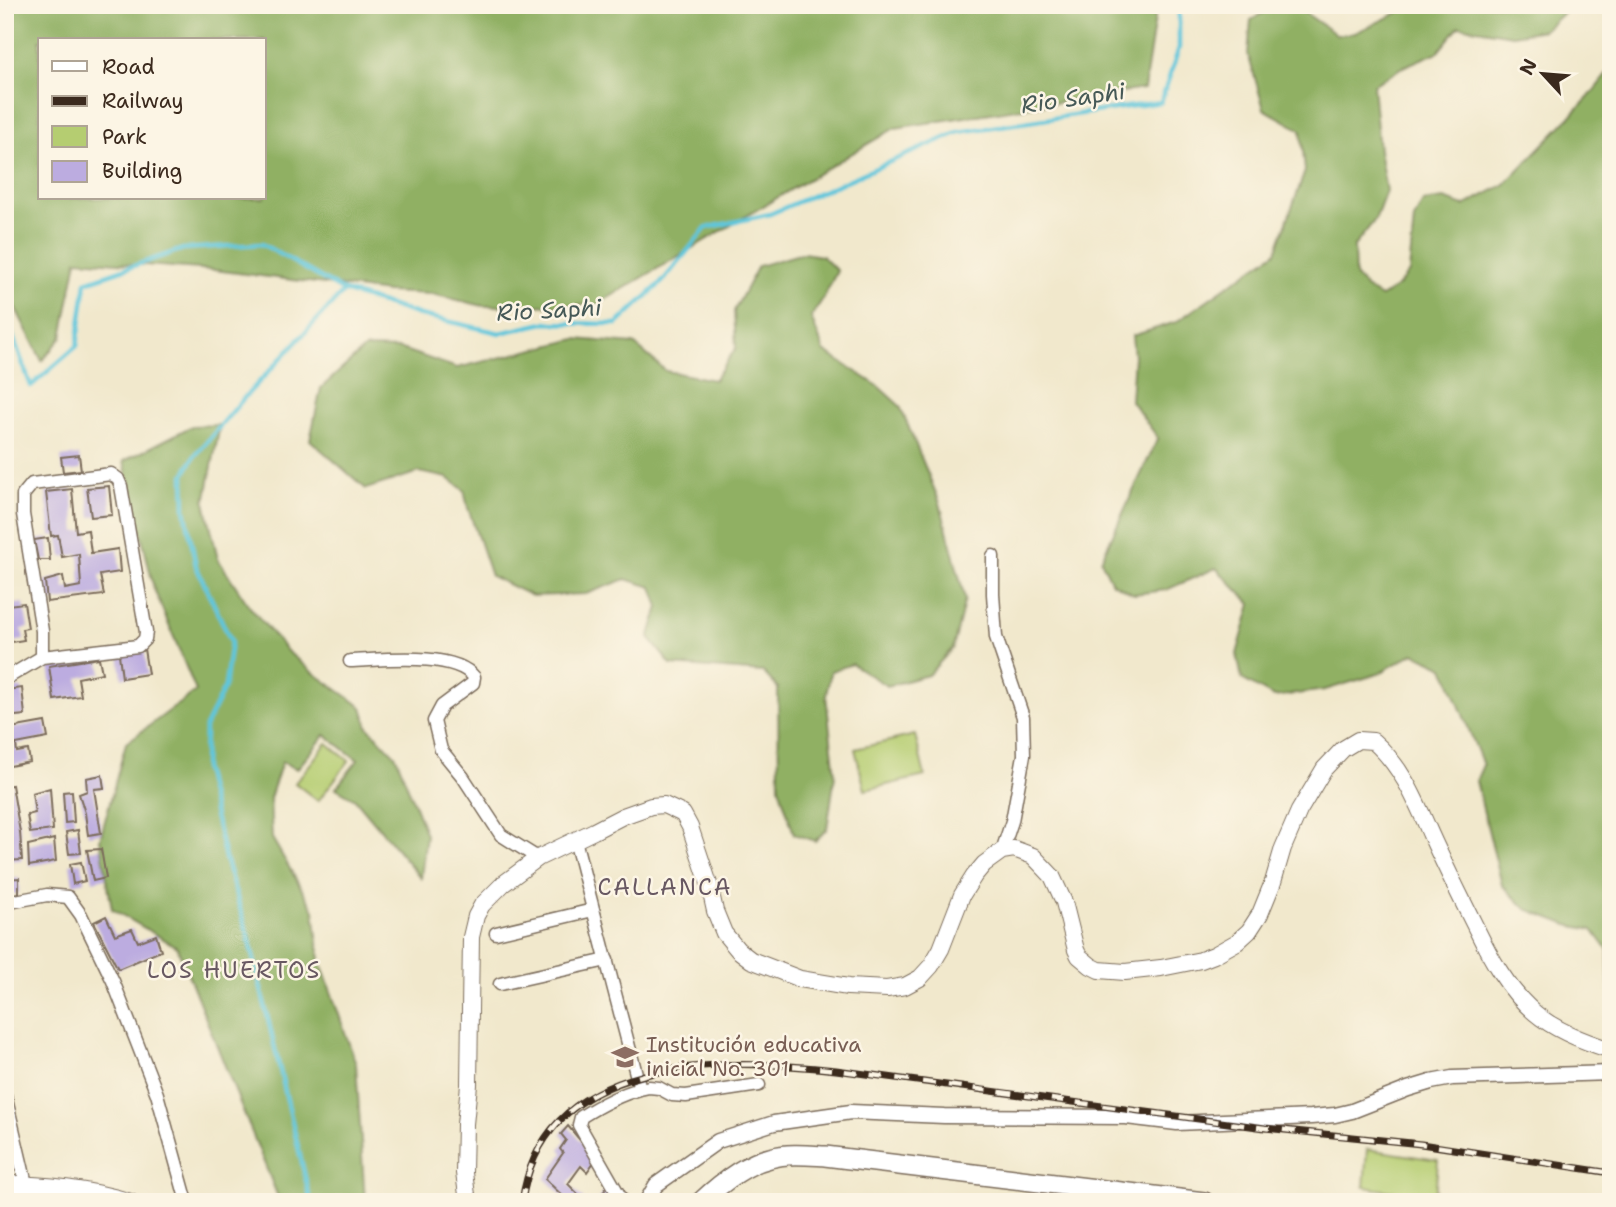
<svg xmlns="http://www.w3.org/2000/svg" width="1616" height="1207" font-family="'Shantell Sans',sans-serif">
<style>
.green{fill:#b5cd71;stroke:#787c48;stroke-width:2}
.forest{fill:#90b063;stroke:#666d40;stroke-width:2;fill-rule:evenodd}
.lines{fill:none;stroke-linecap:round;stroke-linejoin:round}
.stream{stroke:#5fc6db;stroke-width:4.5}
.building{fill:#bcace0}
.minor-casing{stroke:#7b6c5b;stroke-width:15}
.tertiary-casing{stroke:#7b6c5b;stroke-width:17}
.secondary-casing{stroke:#7b6c5b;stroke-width:18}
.trunk-casing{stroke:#7b6c5b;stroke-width:22}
.minor{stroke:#fff;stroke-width:12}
.tertiary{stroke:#fff;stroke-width:14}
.secondary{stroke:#fff;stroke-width:16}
.trunk{stroke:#fff;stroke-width:19}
.rail-casing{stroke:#3b2a1e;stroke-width:7}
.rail{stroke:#fcf5e5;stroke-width:4.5;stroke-dasharray:13;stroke-linecap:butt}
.labels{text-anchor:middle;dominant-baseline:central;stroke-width:5;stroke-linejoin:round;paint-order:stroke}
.education-label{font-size:21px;fill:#785e54;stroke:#fcf5e5;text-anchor:start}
.water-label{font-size:23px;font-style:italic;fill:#465957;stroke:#fcf5e5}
.neighbourhood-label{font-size:23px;letter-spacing:2px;fill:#685862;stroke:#fcf5e5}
</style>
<rect width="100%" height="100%" fill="#fcf5e5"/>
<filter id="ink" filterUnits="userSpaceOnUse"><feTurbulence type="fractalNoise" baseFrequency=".0143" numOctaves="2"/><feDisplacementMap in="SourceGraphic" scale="14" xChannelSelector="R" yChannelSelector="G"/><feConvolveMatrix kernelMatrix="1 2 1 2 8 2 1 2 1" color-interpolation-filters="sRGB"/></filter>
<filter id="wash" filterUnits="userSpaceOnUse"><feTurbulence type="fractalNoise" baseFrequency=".00686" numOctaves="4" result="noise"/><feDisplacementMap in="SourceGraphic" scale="28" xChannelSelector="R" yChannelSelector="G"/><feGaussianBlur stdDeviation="1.57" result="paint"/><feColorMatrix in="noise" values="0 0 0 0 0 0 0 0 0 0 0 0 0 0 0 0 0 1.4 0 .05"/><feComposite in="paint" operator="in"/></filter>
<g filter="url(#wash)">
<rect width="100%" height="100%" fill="#f1e8cc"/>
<path class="green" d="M 915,735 L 925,776 L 865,790 L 855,749 Z
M 327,743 L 349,761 L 318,801 L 295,783 Z
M 1367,1149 L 1438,1160 L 1435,1198 L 1364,1187 Z"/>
<path class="forest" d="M 5,5 L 1157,5 L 1144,89 L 895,128 L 596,305 L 483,306 L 432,294 L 387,292 L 214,270 L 77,260 L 62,337 L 42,361 L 5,287 ZM 40,40 L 264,40 L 264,198 L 40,198 Z
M 1414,5 L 1572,5 L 1544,30 L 1512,35 L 1459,26 L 1438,52 L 1405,66 L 1373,85 L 1379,150 L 1386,191 L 1375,220 L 1354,246 L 1355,276 L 1367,289 L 1381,297 L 1397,287 L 1409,272 L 1414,219 L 1423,202 L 1444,199 L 1464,206 L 1504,185 L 1588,98 L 1611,69 L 1611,988 L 1609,985 L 1608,950 L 1593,930 L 1568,925 L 1526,909 L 1502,885 L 1476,781 L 1483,765 L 1444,667 L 1414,653 L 1378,674 L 1325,690 L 1274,697 L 1242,679 L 1237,654 L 1251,604 L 1216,568 L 1166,590 L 1134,594 L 1112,583 L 1101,560 L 1158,438 L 1131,401 L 1134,356 L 1132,336 L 1176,322 L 1276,252 L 1305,171 L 1301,130 L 1264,109 L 1248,54 L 1251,20 L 1274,7 L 1298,8 L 1337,35 L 1355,33 Z
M 803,253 L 822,256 L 837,271 L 824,297 L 811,317 L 824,351 L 878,386 L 900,406 L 940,503 L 965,599 L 953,648 L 928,675 L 887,686 L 852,664 L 831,671 L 826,695 L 835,775 L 827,829 L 815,841 L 794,834 L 779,787 L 778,688 L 763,672 L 671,665 L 649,638 L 659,607 L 652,587 L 626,579 L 586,594 L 532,596 L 491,576 L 468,508 L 464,490 L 448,478 L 419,472 L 366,489 L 310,440 L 321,388 L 365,348 L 401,349 L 457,368 L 576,339 L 634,344 L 666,371 L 714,380 L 736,348 L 734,311 L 758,266 Z
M 220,425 L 205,502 L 218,559 L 249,606 L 287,651 L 311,671 L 362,707 L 368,727 L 396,756 L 426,835 L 421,878 L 355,799 L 336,788 L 358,760 L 325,735 L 297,769 L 282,762 L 270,798 L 272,838 L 314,910 L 320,960 L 356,1064 L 365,1202 L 280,1202 L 177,947 L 112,909 L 100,839 L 126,743 L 196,691 L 154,589 L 124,461 L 192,426 Z"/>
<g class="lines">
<path class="stream" d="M 5,315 L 31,386 L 77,346 L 86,282 L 183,249 L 262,244 L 344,291 L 420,315 L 500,333 L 544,323 L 617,324 L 663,281 L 706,228 L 770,214 L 959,132 L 1161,102 L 1179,48 L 1179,5
M 311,1202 L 249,938 L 225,858 L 204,769 L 205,727 L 225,686 L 231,641 L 196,566 L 185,509 L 184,475 L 194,457 L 244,398 L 344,291"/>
</g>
<g id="blocks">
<path class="building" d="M 79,455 L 81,470 L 63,472 L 61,457 Z
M 109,486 L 112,515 L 91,517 L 87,488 Z
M 72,489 L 76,532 L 88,530 L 91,553 L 118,549 L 120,572 L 100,575 L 104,595 L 47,602 L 45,581 L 63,576 L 65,589 L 81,586 L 79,554 L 62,557 L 58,535 L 51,536 L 46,492 Z
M 48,538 L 50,560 L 38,560 L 34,540 Z
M 5,600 L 7,600 L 8,605 L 24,603 L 28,628 L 22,629 L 24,640 L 5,643 Z
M 144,649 L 148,674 L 122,678 L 119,654 Z
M 99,658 L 102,673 L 78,678 L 81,696 L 54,700 L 49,666 Z
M 22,688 L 25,715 L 5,717 L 5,690 Z
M 45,722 L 48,738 L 16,744 L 17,752 L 28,750 L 30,762 L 5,767 L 5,729 Z
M 102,775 L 104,788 L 94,789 L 101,833 L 88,835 L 85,813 L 79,794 L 87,791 L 86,778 Z
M 12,785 L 20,832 L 22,860 L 5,861 L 5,835 L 8,834 L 5,811 L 5,786 Z
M 50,788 L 53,830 L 30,833 L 27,815 L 35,813 L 32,793 Z
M 72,791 L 74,822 L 65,823 L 63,792 Z
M 78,830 L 81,853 L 69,854 L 66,832 Z
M 54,839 L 56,861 L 29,866 L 28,845 Z
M 101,849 L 106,878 L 93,881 L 87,850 Z
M 81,862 L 85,881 L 73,884 L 70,864 Z
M 19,878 L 19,893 L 5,895 L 5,879 Z
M 106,916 L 115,935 L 132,929 L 138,942 L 156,935 L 161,951 L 118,969 L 94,922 Z
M 568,1126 L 596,1159 L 587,1172 L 581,1166 L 568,1184 L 586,1202 L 569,1202 L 545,1179 L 563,1153 L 560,1149 L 566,1140 L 561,1134 Z
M 608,1184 L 616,1202 L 597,1202 Z"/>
</g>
</g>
<g filter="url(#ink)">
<use href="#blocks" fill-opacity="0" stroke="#7b6c5b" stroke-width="2"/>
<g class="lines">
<g class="minor-casing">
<path id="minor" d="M 993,556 L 993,594 L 996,637 L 1023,717 L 1024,755 L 1012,821 L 1002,851
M 350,661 C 381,660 454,651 474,677 L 473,683 L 442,706 L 434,721 L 441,750 L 463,777 L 501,835 L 538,858
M 5,679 L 42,657 L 42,631 L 23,514 L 23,495 L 32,484 L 111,474 L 118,479 L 121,486 L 146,632 L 145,639 L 138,646 L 42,657
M 575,840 L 640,1089 C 618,1095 600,1105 581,1117 L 579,1125 L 623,1202
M 5,903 L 47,895 L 68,897 L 81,915 L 113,981 L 157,1094 L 187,1202
M 496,933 L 593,910
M 500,984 L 607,960
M 640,1089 L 649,1087 L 659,1088 L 672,1095 L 686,1096 L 759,1085
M 5,1095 L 26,1184"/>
</g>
<g class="tertiary-casing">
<path id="tertiary" d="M 646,1202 L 656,1185 L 718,1141 L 774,1123 L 851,1112 L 944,1116 L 1126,1117 L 1177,1123 L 1311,1117 L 1335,1115 L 1352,1111 L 1408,1089 L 1431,1082 L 1452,1078 L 1611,1073"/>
</g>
<g class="secondary-casing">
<path id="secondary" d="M 5,1184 C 45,1184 92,1190 131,1202
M 468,1202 L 464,1173 L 465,1124 L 469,1085 L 471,937 L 476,916 L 482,905 L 503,884 L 538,858 L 594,831 L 623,816 L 651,806 L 664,805 L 683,814 L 690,827 L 709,884 L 715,911 L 724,933 L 738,950 L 751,960 L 800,979 L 848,987 L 887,989 L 905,986 L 920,978 L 931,966 L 941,949 L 962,895 L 974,876 L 984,864 L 1002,851 L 1014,849 L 1033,856 L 1052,876 L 1064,902 L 1076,950 L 1079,956 L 1091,966 L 1099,970 L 1125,972 L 1161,968 L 1201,960 L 1214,955 L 1237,942 L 1249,931 L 1260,914 L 1273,882 L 1283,848 L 1299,811 L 1324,769 L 1343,749 L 1358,740 L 1373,741 C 1402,766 1416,801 1431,835 C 1445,866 1460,896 1475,926 C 1490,957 1508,990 1535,1013 C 1556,1031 1585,1042 1611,1050"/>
</g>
<g class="trunk-casing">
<path id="trunk" d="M 701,1202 C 720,1184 744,1164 770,1158 C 788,1153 807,1155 825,1156 L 1204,1202"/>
</g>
<use href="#minor" class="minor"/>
<use href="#tertiary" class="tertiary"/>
<use href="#secondary" class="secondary"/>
<use href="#trunk" class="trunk"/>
<g class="rail-casing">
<path id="rail" d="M 522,1202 C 543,1052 722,1058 836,1070 L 1265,1128 L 1421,1144 L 1611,1173"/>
</g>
<use href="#rail" class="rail"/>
</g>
</g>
<defs>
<g id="school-bare" transform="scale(2.1)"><path d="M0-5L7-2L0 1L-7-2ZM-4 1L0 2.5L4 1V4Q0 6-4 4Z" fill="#8d6e63" stroke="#fcf5e5" stroke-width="2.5" paint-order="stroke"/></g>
</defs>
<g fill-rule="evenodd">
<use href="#school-bare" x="625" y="1057"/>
</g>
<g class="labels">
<g class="education-label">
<text x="646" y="1045">Institución educativa<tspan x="646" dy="24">inicial No. 301</tspan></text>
</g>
<g class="water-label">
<text transform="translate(1073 98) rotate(-8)">Rio Saphi</text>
<text transform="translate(549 310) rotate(-3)">Rio Saphi</text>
</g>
<g class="neighbourhood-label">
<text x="665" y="887">CALLANCA</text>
<text x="234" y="970">LOS HUERTOS</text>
</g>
</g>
<rect width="1616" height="1207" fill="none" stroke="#fcf5e5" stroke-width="28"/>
<rect x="38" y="38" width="228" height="161" fill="#fcf5e5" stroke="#afa495" stroke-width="2"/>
<rect x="52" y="61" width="35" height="10" fill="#ffffff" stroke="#afa495" stroke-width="2"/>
<text x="102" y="74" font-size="21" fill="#3b2a1e">Road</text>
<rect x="52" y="96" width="35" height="10" fill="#3b2a1e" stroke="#afa495" stroke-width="2"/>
<text x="102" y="108" font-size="21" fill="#3b2a1e">Railway</text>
<rect x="52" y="126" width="35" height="21" fill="#b5cd71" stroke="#afa495" stroke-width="2"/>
<text x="102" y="144" font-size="21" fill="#3b2a1e">Park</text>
<rect x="52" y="161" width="35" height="21" fill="#bcace0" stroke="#afa495" stroke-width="2"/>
<text x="102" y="178" font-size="21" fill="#3b2a1e">Building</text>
<g transform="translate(1543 74) rotate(296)" stroke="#fcf5e5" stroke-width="5" paint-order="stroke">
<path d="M0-5L12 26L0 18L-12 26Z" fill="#3b2a1e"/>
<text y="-10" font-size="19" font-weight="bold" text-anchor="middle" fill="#3b2a1e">N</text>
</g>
</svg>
